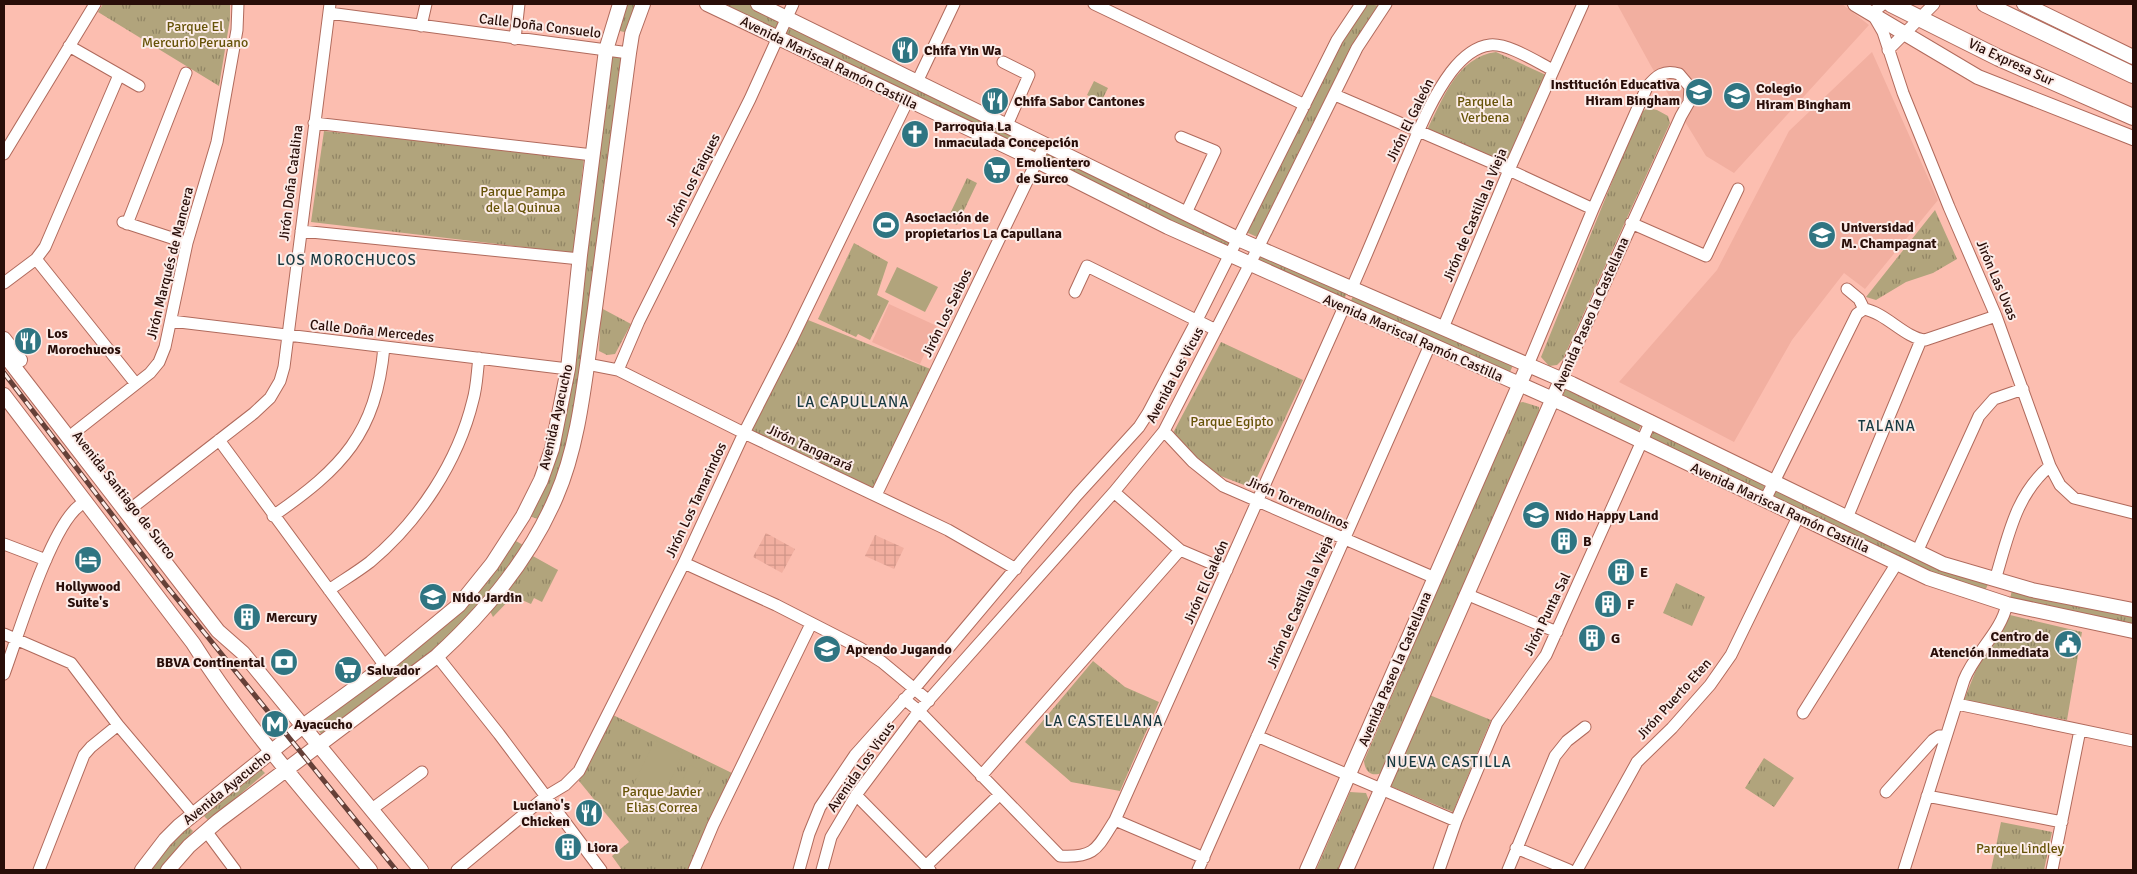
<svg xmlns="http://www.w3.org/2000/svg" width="2137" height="874" font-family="Signika,sans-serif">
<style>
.built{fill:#f2afa0}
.industrial{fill:url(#industrial-grid)}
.grass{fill:url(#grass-tufts)}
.pitch{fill:#b1a47c}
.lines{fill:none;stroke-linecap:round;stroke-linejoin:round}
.minor-casing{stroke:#b06a5c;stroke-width:13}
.major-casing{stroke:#b06a5c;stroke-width:16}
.highway-casing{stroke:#b06a5c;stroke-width:18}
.minor{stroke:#fff;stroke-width:11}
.major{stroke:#fff;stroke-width:14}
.highway{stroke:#fff;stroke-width:16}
.rail-casing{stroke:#654038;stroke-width:5}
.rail{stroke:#fcece8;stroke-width:3;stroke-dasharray:9;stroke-linecap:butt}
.labels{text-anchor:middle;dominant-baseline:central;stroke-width:4;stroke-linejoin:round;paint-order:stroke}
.park-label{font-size:14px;fill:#665308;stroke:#fcece8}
.street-label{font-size:14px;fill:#290e09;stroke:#fcece8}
.poi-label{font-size:14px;font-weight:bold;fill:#290e09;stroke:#fcece8;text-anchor:start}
.neighbourhood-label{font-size:15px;letter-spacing:1px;fill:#193a41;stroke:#fcece8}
</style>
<defs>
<pattern id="industrial-grid" width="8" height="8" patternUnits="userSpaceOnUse" patternTransform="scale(1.25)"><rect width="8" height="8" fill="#f2afa0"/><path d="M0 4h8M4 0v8" fill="none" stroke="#d09588"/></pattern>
<pattern id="grass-tufts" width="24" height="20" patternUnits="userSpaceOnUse" patternTransform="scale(1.25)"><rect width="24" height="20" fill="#b1a47c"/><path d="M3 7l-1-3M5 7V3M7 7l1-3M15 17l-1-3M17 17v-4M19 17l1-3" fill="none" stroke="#908464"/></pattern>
</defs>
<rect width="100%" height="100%" fill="#fcbeb0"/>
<path class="built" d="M 1617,4 L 1842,4 L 1869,25 L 1734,173 L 1706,156 L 1651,66 Z
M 1872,52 L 1938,200 L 1865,289 L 1844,273 L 1792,340 L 1734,442 L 1619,382 L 1717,270 L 1789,131 Z
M 889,304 L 937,326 L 920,364 L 872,342 Z
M 429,582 L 449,601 L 438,612 L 418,592 Z"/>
<path class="industrial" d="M 766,533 L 795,549 L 782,573 L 753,557 Z
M 875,535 L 904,548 L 894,569 L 865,556 Z"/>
<path class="grass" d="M 103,4 L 230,4 L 230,19 L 219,86 L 98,12 Z
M 621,4 L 645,4 L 633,34 L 611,29 Z
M 713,4 L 753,4 L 784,18 L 776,34 Z
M 1368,4 L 1380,6 L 1257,237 L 1246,232 L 1345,36 Z
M 788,21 L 1042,146 L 1036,158 L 781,37 Z
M 608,52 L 625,56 L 584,367 L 566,461 L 551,498 L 538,519 L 529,516 L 553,451 Z
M 1496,52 L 1546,75 L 1508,165 L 1427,130 C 1443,99 1457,57 1496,52 Z
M 1094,81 L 1108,88 L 1101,102 L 1087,95 Z
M 1648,108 L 1657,110 L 1668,116 L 1670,123 L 1563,359 L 1557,365 L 1549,366 L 1541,357 L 1640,113 Z
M 324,131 L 584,158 L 573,253 L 311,222 Z
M 1048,149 L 1233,240 L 1227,251 L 1042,161 Z
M 967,178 L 977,183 L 957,225 L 947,220 Z
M 1935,210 L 1957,259 L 1933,273 L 1906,282 L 1876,300 L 1866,297 Z
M 854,243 L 888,262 L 877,295 L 889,301 L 870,340 L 858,334 L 856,337 L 818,319 Z
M 1261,255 L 1347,292 L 1344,300 L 1258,263 Z
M 1353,296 L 1513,365 L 1510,372 L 1350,303 Z
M 601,308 L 631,324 L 615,354 L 607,355 L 599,351 Z
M 808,320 L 933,370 L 875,490 L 750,432 Z
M 1221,342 L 1303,380 L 1252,488 L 1210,472 L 1173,433 Z
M 1566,388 L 1642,424 L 1638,432 L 1562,396 Z
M 1523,402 L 1539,407 L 1539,417 L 1384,772 C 1372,778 1365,772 1364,761 L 1517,403 Z
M 1654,427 L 1766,483 L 1761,494 L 1649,438 Z
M 1775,486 L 1989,582 L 1985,591 L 1944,578 L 1769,498 Z
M 514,540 L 525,546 L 494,591 L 434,652 L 322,735 L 315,726 L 428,638 Z
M 531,555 L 558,570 L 542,602 L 534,598 L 531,604 L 513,596 L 493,617 L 490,611 Z
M 1676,583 L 1705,597 L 1692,626 L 1663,613 Z
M 2012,590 L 2133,614 L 2133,626 L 2010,599 Z
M 2010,615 L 2082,632 L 2067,720 L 1964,700 L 1976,670 Z
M 1093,661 L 1125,687 L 1159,702 L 1120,791 L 1071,782 L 1025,742 Z
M 1427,694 L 1491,720 L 1453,812 L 1390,786 Z
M 611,714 L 734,774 L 689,870 L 622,870 L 612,856 L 629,842 L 579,781 Z
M 1764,758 L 1794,778 L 1774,807 L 1745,788 Z
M 260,768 L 265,773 L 209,821 L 204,816 Z
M 1350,792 L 1366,793 L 1370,803 L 1341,870 L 1316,870 Z
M 2001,822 L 2052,832 L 2044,870 L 1991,870 Z
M 188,826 L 193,831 L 163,870 L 150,870 L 164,848 Z"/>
<path class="pitch" d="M 897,267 L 938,287 L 925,312 L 885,292 Z
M 655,740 L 683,753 L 661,801 L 632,788 Z
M 690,765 L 704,772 L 685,808 L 672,802 Z"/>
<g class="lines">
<g class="minor-casing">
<path id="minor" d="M 1094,4 L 1305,105
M 1883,4 L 1872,13 L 1883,32 L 1903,93 L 1949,207 L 1996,316 L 2050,466 L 2060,485 L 2074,498 L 2133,513
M 329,13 L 629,53
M 421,26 L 426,4
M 515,39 L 519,4
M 69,46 L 139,86
M 1888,50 L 1934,4
M 1003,62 L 1029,75 L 1007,125
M 917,82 L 954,4
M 1335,95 L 1509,170 L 1593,209
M 314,123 L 593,155
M 1181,137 L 1215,151 L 1186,213
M 4,154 L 95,4
M 123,222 L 187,243
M 1631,223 L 1706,256 L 1738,189
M 127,224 L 186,73
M 301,231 L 580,259
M 36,259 L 136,384
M 4,283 L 36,259 L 45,247 L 119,75
M 1847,289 L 1859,299 L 1864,309
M 1351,290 C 1369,249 1386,208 1403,167 C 1417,135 1430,100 1451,72 C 1461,59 1473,47 1490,45 C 1508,43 1537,62 1553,70
M 1075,292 L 1087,266 L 1216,330
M 1864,309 C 1886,313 1905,338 1925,340 L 1996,316
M 171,321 L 568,369
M 1443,328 L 1509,170 L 1583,4
M 587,364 L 618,370 L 744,433 L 948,530 L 1016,569
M 1528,365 L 1593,209 L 1647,87 C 1656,76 1664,69 1679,74 L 1690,87 L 1689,102 L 1681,116 L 1561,380
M 618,370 L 639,321 L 750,99 L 793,4
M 1164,431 L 1193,462 L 1223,486 L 1435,578
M 75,432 L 150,373 L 159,362 L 165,347 L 187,243 L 217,142 L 237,30 L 238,4
M 219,440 L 385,666
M 1114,492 L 1180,550 L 1227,570
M 876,495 L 1045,144
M 1765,500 L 1857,314 L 1864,309
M 133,507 L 254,413 L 270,398 L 280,381 L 284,367 L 330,4
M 273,516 C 342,468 376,434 384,347
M 1847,518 L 1921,340
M 4,544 L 46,560
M 1917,552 L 1979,416 L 1994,399 L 2023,389
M 684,563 L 776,605 L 860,648 L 882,662 L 929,701
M 1995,580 C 2008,538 2015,495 2050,466
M 329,590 C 342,581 357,572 370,562 C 419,521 458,462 473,400 C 477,386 477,372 479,358
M 1466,594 L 1557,632
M 4,634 L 71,663 L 118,725 L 194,815
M 437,656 L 499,734 L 601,870
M 4,674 C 18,636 50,528 79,506
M 904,699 L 919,711 L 1060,856 C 1096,858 1097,848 1115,820 L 1344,307
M 1957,704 L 2133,741
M 1803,713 L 1897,563
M 1257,736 L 1456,821
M 981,776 L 1180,550
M 1886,792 L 1933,740 L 1939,736 L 1946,736
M 856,795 L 930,870
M 1927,796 L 2062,822
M 372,809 L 422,772
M 1115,820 L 1204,858
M 206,831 L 235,870
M 1516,848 L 1569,870
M 926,866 L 999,795
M 39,870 L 84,755 L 91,747 L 118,725
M 457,870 L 545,797 L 565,785 L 579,771 L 684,563 L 744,433 L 792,339 L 908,100
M 694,870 L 713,825 L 811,624
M 799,870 L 809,834 L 820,807 L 855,755 L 914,689 L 1077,495 L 1139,427 L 1148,413 L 1197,320 L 1337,40 L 1361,4
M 822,870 L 831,837 L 856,795 L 919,711 L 1114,492 L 1164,431 L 1258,248 L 1357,48 L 1386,4
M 1198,870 L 1430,345
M 1439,870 L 1456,821 L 1497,723 L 1546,655 L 1651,421
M 1508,870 L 1555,756 L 1567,741 L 1585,727
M 1577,870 L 1637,762 L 1672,728 L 1710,685 L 1731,655 L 1798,517
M 1904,870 L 1964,680 C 1975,652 2001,633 2007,604
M 2052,870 L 2080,730"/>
</g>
<g class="major-casing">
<path id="major" d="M 707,4 L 1037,161 L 1168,227 L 1564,404 L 1928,578 L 2007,604 L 2133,631
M 758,4 L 1238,239 L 1572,384 L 1943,564 L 2032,590 L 2133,610
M 1855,4 L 1978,77 L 2133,138
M 2024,4 L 2133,57
M 4,339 L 20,360
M 4,354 L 218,631 L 243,653 L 421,870
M 4,395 L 193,643 C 244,724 309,797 370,870
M 142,870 L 165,840 L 179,826 L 303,726 L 385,666 L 459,605 L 492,564 L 523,516 L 541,480 L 552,449 L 568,369 L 580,255 L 606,50 L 620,4
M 168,870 L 189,846 L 218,821 L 437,656 C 486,611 530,558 556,497 C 580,442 585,375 594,316 C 606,228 617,141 629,53 L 632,34 L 643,4
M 1307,870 L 1528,365
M 1346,870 L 1561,380"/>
</g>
<g class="highway-casing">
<path id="highway" d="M 1891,4 L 1999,58 L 2133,117
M 1985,4 L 2133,75"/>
</g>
<use href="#minor" class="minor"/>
<use href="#major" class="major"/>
<use href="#highway" class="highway"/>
<g class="rail-casing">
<path id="rail" d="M 4,373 L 165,584 L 396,870"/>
</g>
<use href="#rail" class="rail"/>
</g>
<defs>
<g id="restaurant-disc" transform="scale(1.4375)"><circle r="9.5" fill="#2f7582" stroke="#fcece8"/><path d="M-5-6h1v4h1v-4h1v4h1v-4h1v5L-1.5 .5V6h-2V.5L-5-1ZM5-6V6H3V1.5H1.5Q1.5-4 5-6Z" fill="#fff"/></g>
<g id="school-disc" transform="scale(1.4375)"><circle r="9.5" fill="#2f7582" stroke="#fcece8"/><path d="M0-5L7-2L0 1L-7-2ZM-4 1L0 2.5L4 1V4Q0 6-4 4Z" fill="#fff"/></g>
<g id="church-disc" transform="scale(1.4375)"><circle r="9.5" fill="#2f7582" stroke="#fcece8"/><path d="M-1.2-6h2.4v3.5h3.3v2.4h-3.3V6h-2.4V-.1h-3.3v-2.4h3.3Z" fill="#fff"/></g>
<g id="supermarket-disc" transform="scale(1.4375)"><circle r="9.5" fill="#2f7582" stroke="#fcece8"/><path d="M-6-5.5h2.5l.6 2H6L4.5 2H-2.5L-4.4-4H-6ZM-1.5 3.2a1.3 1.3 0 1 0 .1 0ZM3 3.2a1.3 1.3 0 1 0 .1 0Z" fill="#fff"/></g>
<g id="stadium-disc" transform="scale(1.4375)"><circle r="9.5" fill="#2f7582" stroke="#fcece8"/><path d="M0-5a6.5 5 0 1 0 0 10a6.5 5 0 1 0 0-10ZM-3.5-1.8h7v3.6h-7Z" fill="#fff"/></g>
<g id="university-disc" transform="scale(1.4375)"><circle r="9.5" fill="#2f7582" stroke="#fcece8"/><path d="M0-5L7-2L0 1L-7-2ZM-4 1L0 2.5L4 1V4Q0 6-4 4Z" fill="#fff"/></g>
<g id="building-disc" transform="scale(1.4375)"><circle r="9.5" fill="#2f7582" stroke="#fcece8"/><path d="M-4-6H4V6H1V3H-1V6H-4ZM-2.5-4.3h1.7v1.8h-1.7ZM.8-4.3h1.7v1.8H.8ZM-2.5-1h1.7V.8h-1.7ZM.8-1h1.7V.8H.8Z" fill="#fff"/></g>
<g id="hotel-disc" transform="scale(1.4375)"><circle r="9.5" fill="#2f7582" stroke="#fcece8"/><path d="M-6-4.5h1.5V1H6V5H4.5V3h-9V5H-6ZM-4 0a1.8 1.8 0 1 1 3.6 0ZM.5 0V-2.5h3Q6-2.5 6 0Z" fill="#fff"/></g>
<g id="civic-disc" transform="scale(1.4375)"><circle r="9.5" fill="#2f7582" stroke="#fcece8"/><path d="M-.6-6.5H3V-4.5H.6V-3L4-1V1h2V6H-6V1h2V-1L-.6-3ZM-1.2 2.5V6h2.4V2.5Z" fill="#fff"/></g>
<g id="bank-disc" transform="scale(1.4375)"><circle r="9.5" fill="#2f7582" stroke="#fcece8"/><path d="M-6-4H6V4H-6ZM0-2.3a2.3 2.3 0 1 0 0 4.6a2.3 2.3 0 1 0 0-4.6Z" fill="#fff"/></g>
<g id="metro-disc" transform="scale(1.4375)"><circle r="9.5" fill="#2f7582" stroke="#fcece8"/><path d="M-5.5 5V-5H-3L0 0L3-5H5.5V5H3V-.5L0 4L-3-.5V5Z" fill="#fff"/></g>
</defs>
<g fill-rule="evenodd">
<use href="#restaurant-disc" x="905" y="50"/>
<use href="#school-disc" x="1699" y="92"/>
<use href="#school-disc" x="1737" y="96"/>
<use href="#restaurant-disc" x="995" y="101"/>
<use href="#church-disc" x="915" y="134"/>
<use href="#supermarket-disc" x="997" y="170"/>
<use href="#stadium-disc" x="886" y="225"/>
<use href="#university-disc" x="1822" y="235"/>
<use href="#restaurant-disc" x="28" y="341"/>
<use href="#school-disc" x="1536" y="515"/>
<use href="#building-disc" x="1564" y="541"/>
<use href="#hotel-disc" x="88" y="560"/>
<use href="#building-disc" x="1621" y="572"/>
<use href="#school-disc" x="433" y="597"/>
<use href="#building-disc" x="1608" y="604"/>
<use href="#building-disc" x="247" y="617"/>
<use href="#building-disc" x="1592" y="638"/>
<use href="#civic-disc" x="2068" y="644"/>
<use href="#school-disc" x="827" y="649"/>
<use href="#bank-disc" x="284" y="662"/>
<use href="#supermarket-disc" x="348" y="670"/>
<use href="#metro-disc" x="275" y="724"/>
<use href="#restaurant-disc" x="589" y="813"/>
<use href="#building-disc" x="568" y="847"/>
</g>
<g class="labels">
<g class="park-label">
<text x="195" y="26">Parque El<tspan x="195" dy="16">Mercurio Peruano</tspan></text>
<text x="1485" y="101">Parque la<tspan x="1485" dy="16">Verbena</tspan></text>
<text x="523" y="191">Parque Pampa<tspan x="523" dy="16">de la Quinua</tspan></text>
<text x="1232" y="421">Parque Egipto</text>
<text x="662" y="791">Parque Javier<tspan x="662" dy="16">Elias Correa</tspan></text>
<text x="2020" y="848">Parque Lindley</text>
</g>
<g class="street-label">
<text transform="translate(540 26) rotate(7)">Calle Doña Consuelo</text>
<text transform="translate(2011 62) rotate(25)">Via Expresa Sur</text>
<text transform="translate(829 63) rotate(26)">Avenida Mariscal Ramón Castilla</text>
<text transform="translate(1410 120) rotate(-64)">Jirón El Galeón</text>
<text transform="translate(693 180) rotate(-63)">Jirón Los Faiques</text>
<text transform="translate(291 183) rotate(-83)">Jirón Doña Catalina</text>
<text transform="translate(1475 215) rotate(-67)">Jirón de Castilla la Vieja</text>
<text transform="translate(170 263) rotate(-76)">Jirón Marqués de Mancera</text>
<text transform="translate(1997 280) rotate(67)">Jirón Las Uvas</text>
<text transform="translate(947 313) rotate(-64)">Jirón Los Seibos</text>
<text transform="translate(1591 314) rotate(-66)">Avenida Paseo la Castellana</text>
<text transform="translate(372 331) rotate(6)">Calle Doña Mercedes</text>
<text transform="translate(1413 338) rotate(24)">Avenida Mariscal Ramón Castilla</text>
<text transform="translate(1175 375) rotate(-62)">Avenida Los Vicus</text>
<text transform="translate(556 417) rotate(-77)">Avenida Ayacucho</text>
<text transform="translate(810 448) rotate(25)">Jirón Tangarará</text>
<text transform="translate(124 495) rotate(52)">Avenida Santiago de Surco</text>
<text transform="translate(696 500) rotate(-65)">Jirón Los Tamarindos</text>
<text transform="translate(1298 503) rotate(24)">Jirón Torremolinos</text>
<text transform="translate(1780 508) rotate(25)">Avenida Mariscal Ramón Castilla</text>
<text transform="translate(1206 582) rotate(-66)">Jirón El Galeón</text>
<text transform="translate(1300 602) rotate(-66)">Jirón de Castilla la Vieja</text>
<text transform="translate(1547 614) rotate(-64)">Jirón Punta Sal</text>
<text transform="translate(1395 669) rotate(-67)">Avenida Paseo la Castellana</text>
<text transform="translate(1674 699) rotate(-48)">Jirón Puerto Eten</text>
<text transform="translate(861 767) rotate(-55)">Avenida Los Vicus</text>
<text transform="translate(227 788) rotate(-39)">Avenida Ayacucho</text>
</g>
<g class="poi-label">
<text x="924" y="50">Chifa Yin Wa</text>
<text x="1680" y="84" text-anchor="end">Institución Educativa<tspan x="1680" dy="16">Hiram Bingham</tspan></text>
<text x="1756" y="88">Colegio<tspan x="1756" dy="16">Hiram Bingham</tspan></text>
<text x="1014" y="101">Chifa Sabor Cantones</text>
<text x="934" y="126">Parroquia La<tspan x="934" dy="16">Inmaculada Concepción</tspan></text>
<text x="1016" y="162">Emolientero<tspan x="1016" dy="16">de Surco</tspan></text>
<text x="905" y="217">Asociación de<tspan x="905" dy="16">propietarios La Capullana</tspan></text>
<text x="1841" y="227">Universidad<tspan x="1841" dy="16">M. Champagnat</tspan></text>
<text x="47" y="333">Los<tspan x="47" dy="16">Morochucos</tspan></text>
<text x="1555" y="515">Nido Happy Land</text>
<text x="1583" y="541">B</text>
<text x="1640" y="572">E</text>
<text x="88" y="586" text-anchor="middle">Hollywood<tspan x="88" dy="16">Suite's</tspan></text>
<text x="452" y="597">Nido Jardin</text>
<text x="1627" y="604">F</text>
<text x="266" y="617">Mercury</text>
<text x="2049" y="636" text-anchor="end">Centro de<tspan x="2049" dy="16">Atención Inmediata</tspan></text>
<text x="1611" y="638">G</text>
<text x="846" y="649">Aprendo Jugando</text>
<text x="265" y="662" text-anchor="end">BBVA Continental</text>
<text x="367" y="670">Salvador</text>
<text x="294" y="724">Ayacucho</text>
<text x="570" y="805" text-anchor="end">Luciano's<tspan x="570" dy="16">Chicken</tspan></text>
<text x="587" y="847">Liora</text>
</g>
<g class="neighbourhood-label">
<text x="347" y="260">LOS MOROCHUCOS</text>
<text x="853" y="402">LA CAPULLANA</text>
<text x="1887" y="426">TALANA</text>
<text x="1104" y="721">LA CASTELLANA</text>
<text x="1449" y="762">NUEVA CASTILLA</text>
</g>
</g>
<rect width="2137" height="874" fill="none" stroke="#290e09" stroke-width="10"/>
</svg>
